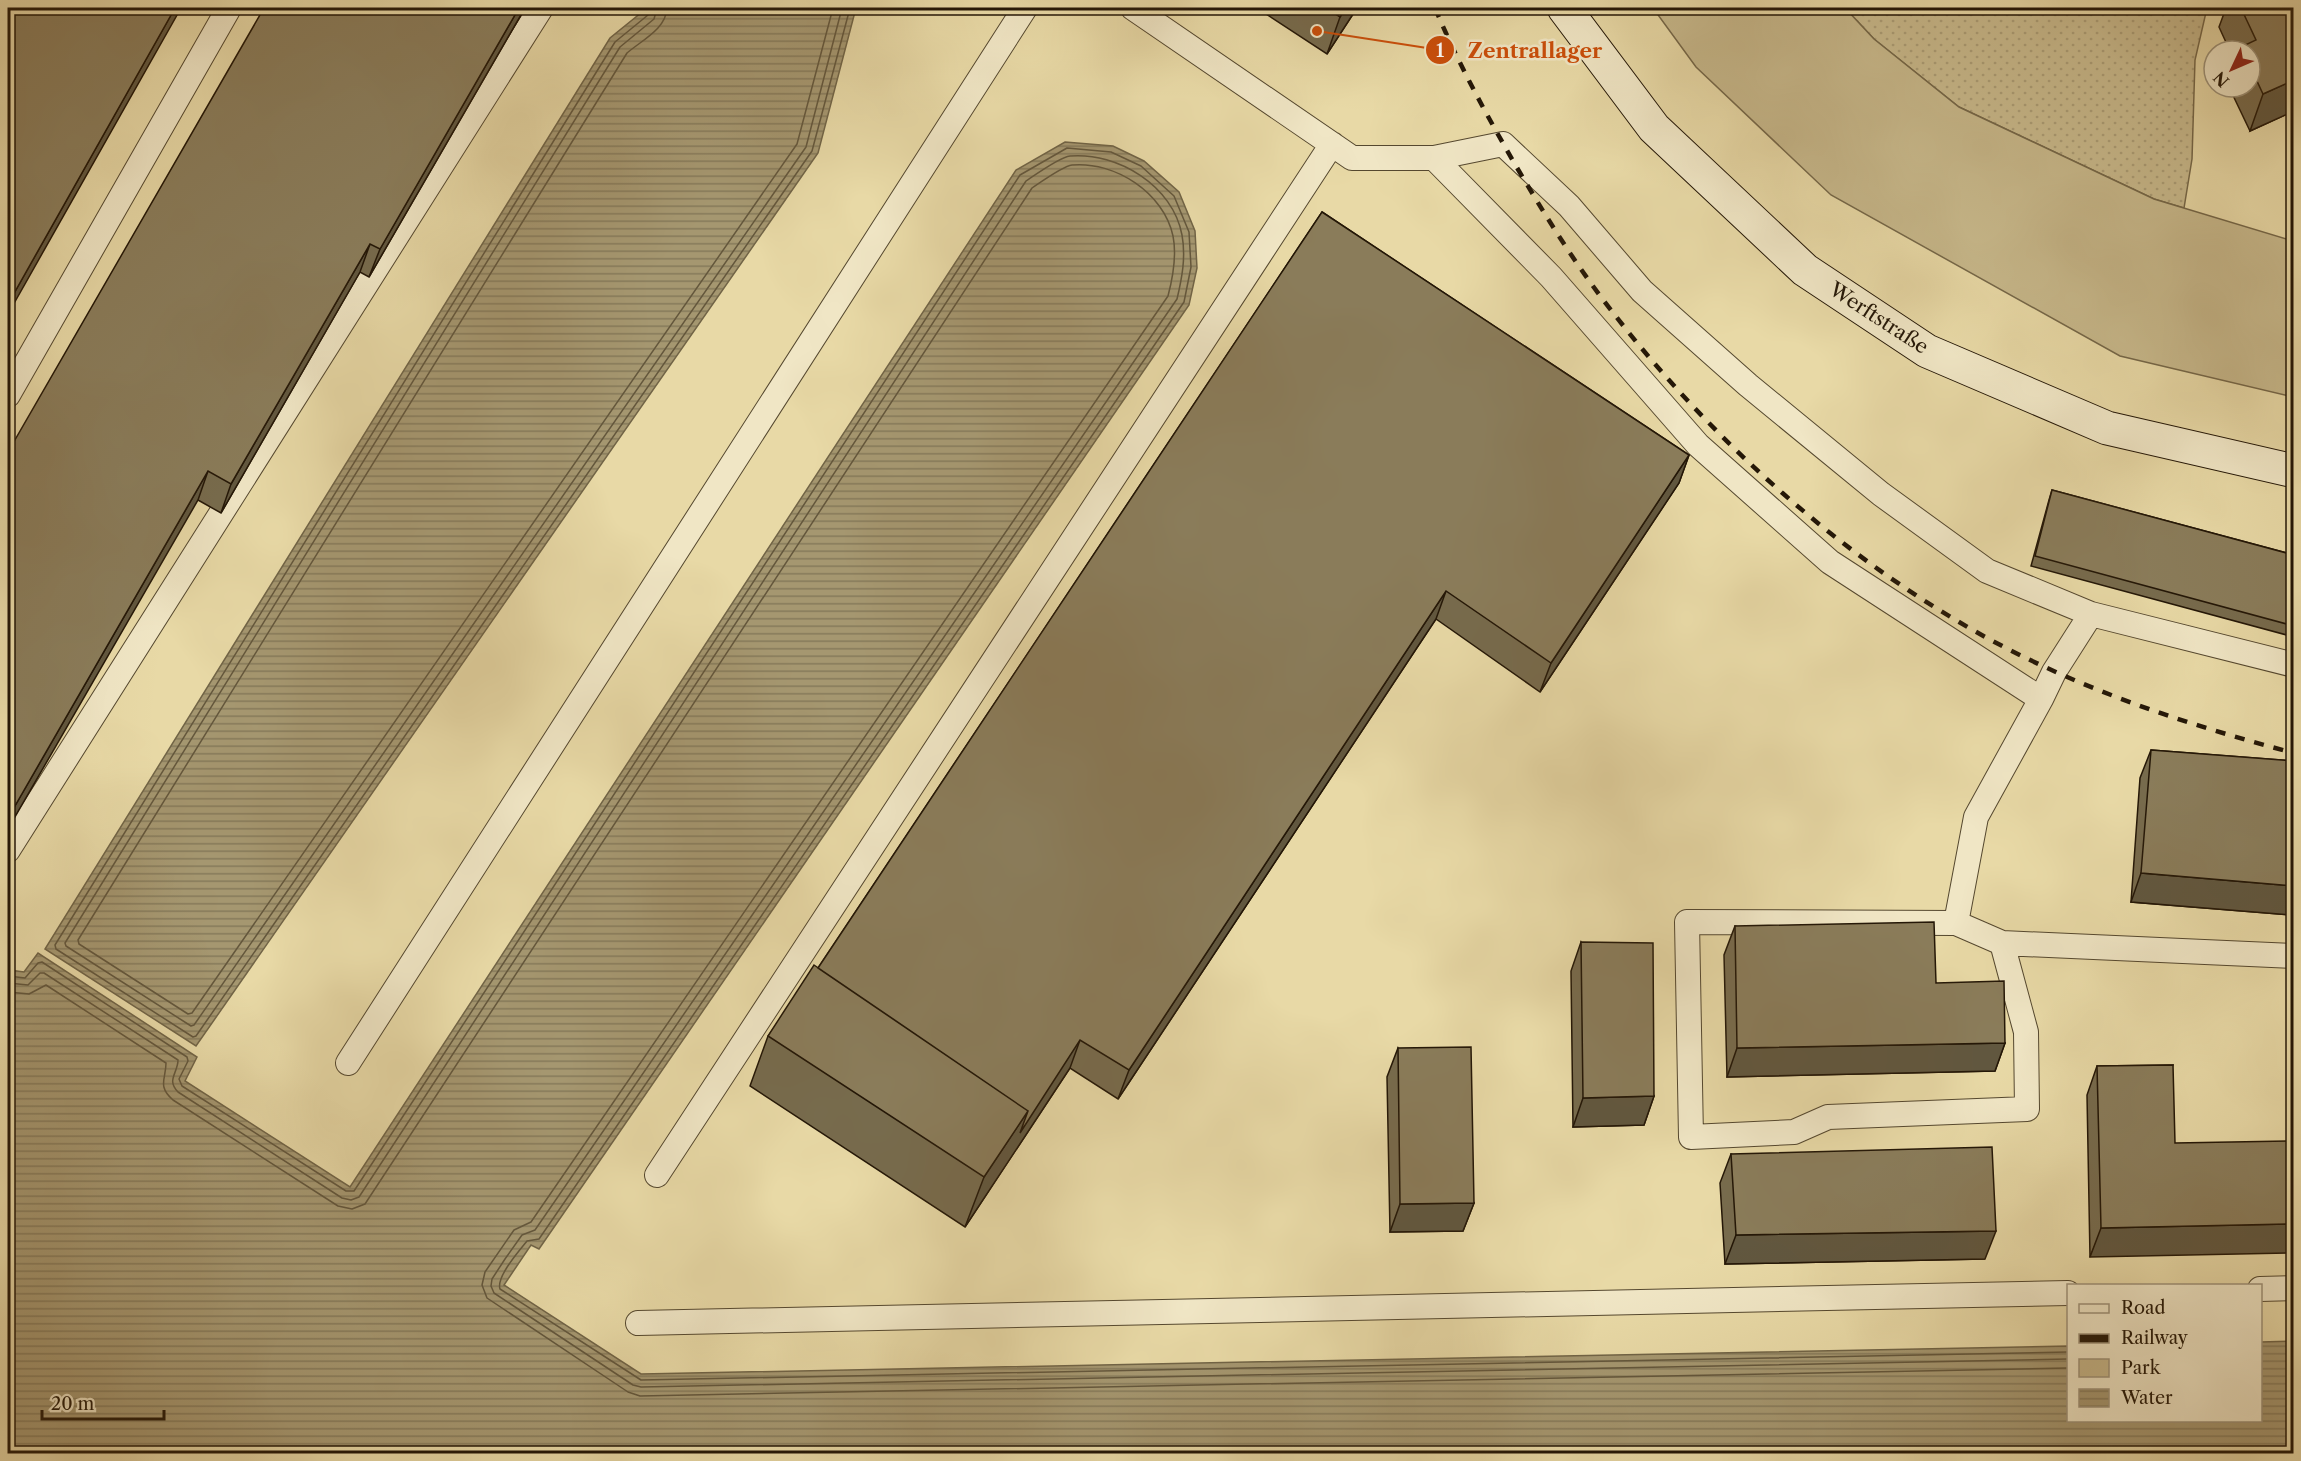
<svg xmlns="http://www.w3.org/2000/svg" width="2301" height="1461" font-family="'Libre Caslon Text',serif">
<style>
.grass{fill:url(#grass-dots);stroke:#766849;stroke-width:1.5}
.green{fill:#c7b88b;stroke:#766849;stroke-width:1.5}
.water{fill:url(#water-rules);stroke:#716446;stroke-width:1.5}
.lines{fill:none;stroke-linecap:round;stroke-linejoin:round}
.shore{stroke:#64573c;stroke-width:1.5}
.service-casing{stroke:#55482f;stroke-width:26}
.secondary-casing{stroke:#241707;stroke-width:35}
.service{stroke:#f0e6c5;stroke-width:24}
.secondary{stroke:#f0e6c5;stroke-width:33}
.rail{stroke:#241707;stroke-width:4.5;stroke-dasharray:10 10;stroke-linecap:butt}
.wall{fill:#776b4d;stroke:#241707;stroke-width:1.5}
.shaded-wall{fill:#61573f;stroke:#241707;stroke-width:1.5}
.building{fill:#8a7c5a;stroke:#241707;stroke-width:1.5}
.labels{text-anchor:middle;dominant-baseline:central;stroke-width:5;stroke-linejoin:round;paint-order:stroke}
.street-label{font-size:20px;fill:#241707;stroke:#f0e6c5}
.leader{fill:none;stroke:#cb4f0b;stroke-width:2}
.callout-dot{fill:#cb4f0b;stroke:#f0e6c5;stroke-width:2}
.mark-label{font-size:18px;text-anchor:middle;font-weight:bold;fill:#fff}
.callout-label{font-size:21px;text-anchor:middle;font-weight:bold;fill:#cb4f0b;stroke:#f0e6c5;stroke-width:5;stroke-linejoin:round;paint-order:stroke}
</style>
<defs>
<pattern id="grass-dots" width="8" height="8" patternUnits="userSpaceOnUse" patternTransform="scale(1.5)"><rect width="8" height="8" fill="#c7b88b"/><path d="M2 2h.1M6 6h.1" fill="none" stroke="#ab9d76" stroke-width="1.8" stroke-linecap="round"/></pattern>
<pattern id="water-rules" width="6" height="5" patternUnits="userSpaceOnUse" patternTransform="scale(1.5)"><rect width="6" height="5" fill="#a59770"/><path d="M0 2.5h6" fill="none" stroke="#867a5a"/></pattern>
</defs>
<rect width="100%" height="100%" fill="#e8d9a6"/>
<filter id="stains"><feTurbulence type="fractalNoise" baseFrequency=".00333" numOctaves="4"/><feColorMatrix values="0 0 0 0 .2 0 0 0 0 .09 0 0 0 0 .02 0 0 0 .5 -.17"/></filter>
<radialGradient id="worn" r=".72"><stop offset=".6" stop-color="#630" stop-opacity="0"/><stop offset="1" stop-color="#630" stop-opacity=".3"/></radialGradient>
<path class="grass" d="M 1845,8 L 2207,8 L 2195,60 L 2192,159 L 2184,208 L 2154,199 L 1959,107 L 1874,39 Z"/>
<path class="green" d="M 1653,8 L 1845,8 L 1874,39 L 1959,107 L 2154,199 L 2293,241 L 2293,397 L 2120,356 L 1831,195 L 1696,67 Z"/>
<path class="water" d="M 647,8 L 856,8 L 818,153 L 196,1046 L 45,949 L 610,38 Z
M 1065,142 L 1113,146 L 1144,161 L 1179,192 L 1195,231 L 1197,268 L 1189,305 L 539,1249 L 531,1245 L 504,1285 L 641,1374 L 2068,1346 L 2068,1420 L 2260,1420 L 2261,1342 L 2293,1341 L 2293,1453 L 8,1453 L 8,972 L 10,970 L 24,972 L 38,953 L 197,1057 L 185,1081 L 350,1187 L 1016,170 Z"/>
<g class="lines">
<path class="shore" d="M 650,8 L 648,15 L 615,42 L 55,945 L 56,949 L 193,1037 L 196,1036 L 812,151 L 850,8
M 657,8 L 654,19 L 620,47 L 65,943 L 66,946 L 191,1026 L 194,1025 L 806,147 L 842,8
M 667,8 C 666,29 642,40 627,53 L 78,940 L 79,944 L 188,1014 L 192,1013 L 797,144 L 833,8
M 8,976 L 25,978 L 38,963 L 42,962 L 187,1057 L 188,1061 L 179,1079 L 182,1086 L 346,1191 L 354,1191 L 1020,175 L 1067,148 L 1111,152 L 1141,166 L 1174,196 L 1189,232 L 1191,267 L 1184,302 L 539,1239 L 527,1241 C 519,1251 496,1277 500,1289 L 641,1380 L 2068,1352
M 8,983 L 28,985 L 40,973 L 44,973 L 178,1060 C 178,1073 166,1080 178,1092 L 342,1198 L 351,1200 L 359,1197 L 1026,181 C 1035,175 1060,157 1070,156 C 1118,152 1173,186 1182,235 C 1186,257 1182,278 1177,299 L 535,1230 L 522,1235 L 505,1259 L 492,1279 L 491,1286 L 494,1293 L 633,1385 L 641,1387 L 2068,1359
M 8,992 L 29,994 L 46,985 L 166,1063 C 166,1079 157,1086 173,1100 L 338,1206 L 352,1209 L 365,1204 L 1032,188 C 1041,182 1063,166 1072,165 C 1115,161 1164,193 1173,236 C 1177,256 1173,277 1168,296 L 531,1222 L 514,1230 L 485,1272 L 482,1285 L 487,1298 L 628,1392 L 640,1396 L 2068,1368"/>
<g class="service-casing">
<path id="service" d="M 1133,8 L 1352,158 L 1434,158 L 1551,277 L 1698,445 L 1830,562 L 2041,699 L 1976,817 L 1956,923
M 1434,158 L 1503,144 L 1569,206 L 1642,291 L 1748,385 L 1881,494 L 1987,571 L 2091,614 L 2054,672 L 2041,699
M 8,395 L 229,8
M 2091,614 L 2294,665
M 8,850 L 541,8
M 2002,943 L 2026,1032 L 2027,1109 L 1828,1117 L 1794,1132 L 1691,1137 L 1687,922 L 1956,923 L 2002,943 L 2294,956
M 348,1063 L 1025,8
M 657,1175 L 1332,144
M 2260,1289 L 2294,1288
M 638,1323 L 2068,1293"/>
</g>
<g class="secondary-casing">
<path id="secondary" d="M 1564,8 L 1654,128 L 1805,270 L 1927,351 L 2107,428 L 2294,471"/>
</g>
<use href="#service" class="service"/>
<use href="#secondary" class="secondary"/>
<path class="rail" d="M 1435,8 C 1458,63 1486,114 1516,166 C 1545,215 1575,264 1611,310 C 1711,440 1844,560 1989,639 C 2085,691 2188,725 2294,753"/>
</g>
<path class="wall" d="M 264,8 L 525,8 L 369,277 L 360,272 L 221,513 L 198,500 Z
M 1257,8 L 1357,8 L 1327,54 Z
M 2226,8 L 2294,8 L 2294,111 L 2250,131 L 2229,87 L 2250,87 L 2250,51 L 2230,51 L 2219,27 Z
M 1322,212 L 1689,455 L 1679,483 L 1540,692 L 1436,619 L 1118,1099 L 1070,1068 L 965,1227 L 750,1086 L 768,1036 L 818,968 Z
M 2052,490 L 2294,555 L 2294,637 L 2031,566 L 2049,500 Z
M 2151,750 L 2294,761 L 2294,906 L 2290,915 L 2131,902 L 2140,778 Z
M 1735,926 L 1936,983 L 2005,1043 L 1995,1071 L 1727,1077 L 1724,955 Z
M 1581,942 L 1654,1096 L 1644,1125 L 1573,1127 L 1571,971 Z
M 1398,1048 L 1474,1203 L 1463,1231 L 1390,1232 L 1387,1077 Z
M 2173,1065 L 2090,1257 L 2087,1095 L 2097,1066 Z
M 1731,1154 L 1985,1259 L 1725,1264 L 1720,1183 Z"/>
<path class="shaded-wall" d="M 175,8 L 181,8 L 8,314 L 8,304 Z
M 519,8 L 525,8 L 369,277 L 380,249 Z
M 1346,8 L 1357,8 L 1327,54 L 1340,17 Z
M 2294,80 L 2294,111 L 2250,131 L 2263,94 Z
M 370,244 L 360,272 L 221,513 L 231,484 Z
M 1689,455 L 1679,483 L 1540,692 L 1551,663 Z
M 208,471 L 198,500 L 8,829 L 8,818 Z
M 1446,591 L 1436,619 L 1118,1099 L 1129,1070 Z
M 2141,873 L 2294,886 L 2294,906 L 2290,915 L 2131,902 Z
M 1080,1040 L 1070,1068 L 965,1227 L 984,1177 L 1028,1111 Z
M 2005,1043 L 1995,1071 L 1727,1077 L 1737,1048 Z
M 1654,1096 L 1644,1125 L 1573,1127 L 1583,1098 Z
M 1474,1203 L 1463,1231 L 1390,1232 L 1400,1204 Z
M 2294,1224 L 2294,1253 L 2090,1257 L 2101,1228 Z
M 1996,1231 L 1985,1259 L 1725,1264 L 1736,1235 Z"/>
<path class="building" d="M 8,8 L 175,8 L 8,304 Z
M 264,8 L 519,8 L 380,249 L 370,244 L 231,484 L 208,471 L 8,818 L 8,452 Z
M 1326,8 L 1346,8 L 1340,17 Z
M 2241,8 L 2294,8 L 2294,80 L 2263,94 L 2250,66 L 2250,51 L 2243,51 L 2241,47 L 2256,40 Z
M 1322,212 L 1689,455 L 1551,663 L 1446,591 L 1129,1070 L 1080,1040 L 1020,1133 L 1028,1111 L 818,968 Z
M 2052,490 L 2294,555 L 2294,626 L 2035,556 Z
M 2151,750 L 2294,761 L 2294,886 L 2141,873 Z
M 1934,922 L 1936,983 L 2004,981 L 2005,1043 L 1737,1048 L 1735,926 Z
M 1581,942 L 1653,943 L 1654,1096 L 1583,1098 Z
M 814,965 L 1028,1111 L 984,1177 L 768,1036 Z
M 1471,1047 L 1474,1203 L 1400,1204 L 1398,1048 Z
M 2173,1065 L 2175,1143 L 2294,1141 L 2294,1224 L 2101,1228 L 2097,1066 Z
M 1992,1147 L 1996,1231 L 1736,1235 L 1731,1154 Z"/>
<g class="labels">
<g class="street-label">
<text transform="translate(1879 318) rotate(33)">Werftstraße</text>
</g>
</g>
<path class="leader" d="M1317 31L1440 50"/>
<g class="callout-dot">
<circle cx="1317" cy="31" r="6"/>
<circle cx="1440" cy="50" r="15"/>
</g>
<g class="mark-label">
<text x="1440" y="57">1</text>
</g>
<g class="callout-label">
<text x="1535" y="58">Zentrallager</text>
</g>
<rect width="2301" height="1461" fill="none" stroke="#e8d9a6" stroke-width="30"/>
<rect x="9" y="9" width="2283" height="1443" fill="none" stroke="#241707" stroke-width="3"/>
<rect x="15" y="15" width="2271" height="1431" fill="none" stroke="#241707" stroke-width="1.5"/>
<rect x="2067" y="1284" width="195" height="138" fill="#f0e6c5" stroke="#9e9379" stroke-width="1.5"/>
<rect x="2079" y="1304" width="30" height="9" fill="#f0e6c5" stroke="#9e9379" stroke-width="1.5"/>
<text x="2121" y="1314" font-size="18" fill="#241707">Road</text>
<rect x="2079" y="1334" width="30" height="9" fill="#241707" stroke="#9e9379" stroke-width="1.5"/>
<text x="2121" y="1344" font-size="18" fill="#241707">Railway</text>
<rect x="2079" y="1359" width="30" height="18" fill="#c7b88b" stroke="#9e9379" stroke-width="1.5"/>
<text x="2121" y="1374" font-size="18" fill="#241707">Park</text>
<rect x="2079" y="1389" width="30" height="18" fill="url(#water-rules)" stroke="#9e9379" stroke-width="1.5"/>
<text x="2121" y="1404" font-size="18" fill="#241707">Water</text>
<g transform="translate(2232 69) rotate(226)"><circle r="28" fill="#f0e6c5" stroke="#9e9379" stroke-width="1.5"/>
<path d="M0-4.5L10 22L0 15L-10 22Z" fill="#8f2418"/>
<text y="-9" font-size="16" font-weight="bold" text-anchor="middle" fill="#241707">N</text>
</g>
<path d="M42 1410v9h122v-9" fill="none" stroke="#241707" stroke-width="3"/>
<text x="51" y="1410" font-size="18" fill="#241707" stroke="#f0e6c5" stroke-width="4.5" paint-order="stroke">20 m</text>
<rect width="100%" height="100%" filter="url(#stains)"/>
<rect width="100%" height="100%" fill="url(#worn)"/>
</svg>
